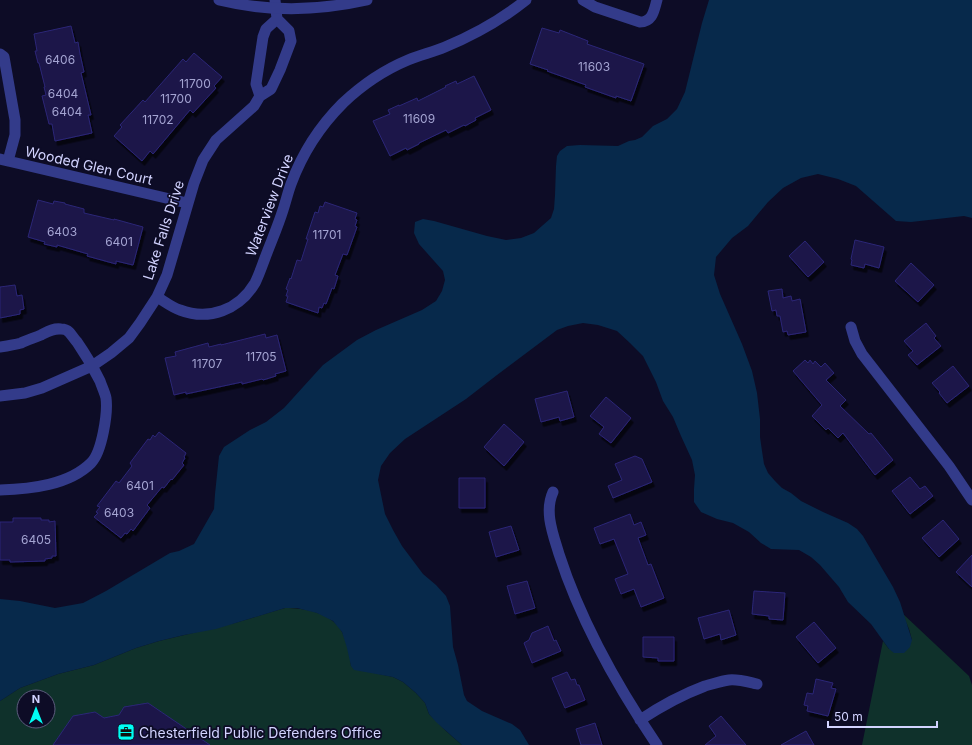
<svg xmlns="http://www.w3.org/2000/svg" width="972" height="745" font-family="Inter,sans-serif">
<style>
.green{fill:#0f312b;fill-rule:evenodd}
.water{fill:#07294b}
.building{fill:#1a1749;stroke:#2c2677;filter:url(#shadow)}
.lines{fill:none;stroke-linecap:round;stroke-linejoin:round}
.minor{stroke:#333b8a;stroke-width:11}
.tertiary{stroke:#333b8a;stroke-width:11}
.labels{text-anchor:middle;dominant-baseline:central;stroke-width:3.5;stroke-linejoin:round;paint-order:stroke}
.number-label{font-size:12px;fill:#a4a4d2}
.street-label{font-size:14px;fill:#d2d3ff;stroke:#0d0c26}
.poi-label{font-size:14px;fill:#d2d3ff;stroke:#0d0c26;text-anchor:start}
</style>
<defs>
<filter id="shadow"><feDropShadow dx="2.5" dy="4.5" stdDeviation="0" flood-color="#0009"/></filter>
</defs>
<rect width="100%" height="100%" fill="#0d0c26"/>
<path class="green" d="M 285,608 C 305,608 332,613 342,632 C 347,642 350,655 351,666 L 379,674 L 393,677 L 403,682 L 416,693 L 425,703 L 429,714 L 446,731 L 462,745 L 0,745 L 0,701 L 20,688 L 58,674 L 94,665 L 136,648 L 159,641 L 235,623 ZM 24,697 L 48,697 L 48,721 L 24,721 Z
M 902,613 L 969,676 L 972,685 L 972,745 L 862,745 L 883,641 L 889,649 L 912,640 L 909,629 Z"/>
<path class="water" d="M 709,0 L 972,0 L 972,218 L 964,216 L 911,222 L 896,221 L 856,186 L 838,179 L 818,174 L 801,178 L 783,188 L 768,202 L 748,226 L 732,238 L 716,257 L 714,275 L 720,294 L 742,344 L 752,371 L 757,393 L 760,419 L 760,437 L 762,451 L 764,464 L 768,473 L 775,481 L 782,488 L 791,493 L 801,501 L 823,512 L 848,523 L 857,529 L 863,536 L 893,587 L 900,602 L 912,640 L 910,647 L 904,653 L 894,653 L 889,649 L 871,624 L 848,602 L 839,587 L 820,565 L 811,557 L 799,550 L 771,549 L 761,543 L 749,532 L 733,523 L 717,519 L 701,512 L 694,502 L 694,489 L 695,475 L 692,460 L 681,436 L 673,417 L 663,401 L 656,382 L 643,356 L 630,343 L 617,331 L 598,325 L 583,323 L 568,326 L 557,330 L 497,375 L 466,399 L 405,439 L 390,453 L 381,466 L 378,480 L 385,514 L 393,530 L 402,546 L 423,574 L 436,585 L 446,596 L 450,606 L 453,647 L 458,665 L 464,695 L 467,701 L 482,711 L 512,724 L 520,730 L 529,745 L 462,745 L 436,722 L 429,714 L 425,703 L 416,693 L 403,682 L 393,677 L 354,670 L 351,666 L 347,648 L 342,632 L 333,621 L 317,613 L 297,608 L 285,608 L 216,629 L 184,635 L 159,641 L 136,648 L 94,665 L 58,674 L 20,688 L 0,701 L 0,599 L 20,601 L 55,608 L 83,603 L 106,591 L 170,553 L 179,551 L 194,544 L 214,509 L 215,494 L 219,456 L 224,447 L 250,430 L 266,422 L 284,408 L 323,365 L 357,340 L 376,330 L 422,310 L 436,301 L 442,291 L 445,280 L 443,271 L 419,244 L 414,233 L 415,222 L 423,219 L 434,221 L 487,236 L 506,240 L 521,238 L 534,233 L 551,218 L 554,209 L 555,195 L 556,166 L 557,156 L 560,151 L 567,146 L 580,145 L 618,146 L 629,141 L 635,140 L 642,137 L 653,126 L 667,119 L 677,109 L 685,92 L 702,23 Z"/>
<path class="building" d="M 71,26 L 75,43 L 78,42 L 80,54 L 84,72 L 81,73 L 91,115 L 88,115 L 92,133 L 55,141 L 52,124 L 49,124 L 42,96 L 46,95 L 44,87 L 45,87 L 39,63 L 38,63 L 35,51 L 37,51 L 34,34 Z
M 542,28 L 559,33 L 560,30 L 588,41 L 587,44 L 644,64 L 631,101 L 616,96 L 616,98 L 585,87 L 586,85 L 547,71 L 548,70 L 530,64 Z
M 194,53 L 222,77 L 214,86 L 216,88 L 193,113 L 190,110 L 153,154 L 150,151 L 142,161 L 114,136 L 122,127 L 120,125 L 143,100 L 145,102 L 183,59 L 186,62 Z
M 474,76 L 491,110 L 475,118 L 476,120 L 465,126 L 464,125 L 448,133 L 446,130 L 419,143 L 419,144 L 407,150 L 406,148 L 390,156 L 373,121 L 390,114 L 388,110 L 399,105 L 399,106 L 417,98 L 418,101 L 446,87 L 445,86 L 456,81 L 457,84 Z
M 38,200 L 53,204 L 54,201 L 65,203 L 65,204 L 84,209 L 84,213 L 114,220 L 114,219 L 143,227 L 133,265 L 116,261 L 116,264 L 87,256 L 88,254 L 57,245 L 57,247 L 44,244 L 45,242 L 28,237 Z
M 325,202 L 357,213 L 355,219 L 357,220 L 355,226 L 357,227 L 347,255 L 343,254 L 335,275 L 338,276 L 334,289 L 332,288 L 326,304 L 324,303 L 322,308 L 319,307 L 318,313 L 286,302 L 288,296 L 286,296 L 288,290 L 286,289 L 290,278 L 291,279 L 297,260 L 301,261 L 308,239 L 306,239 L 315,212 L 318,213 L 320,206 L 323,207 Z
M 855,240 L 884,247 L 879,268 L 865,264 L 864,268 L 851,265 L 852,260 L 851,259 Z
M 805,241 L 824,262 L 808,277 L 789,256 Z
M 911,263 L 934,285 L 918,302 L 895,281 Z
M 15,285 L 17,296 L 22,295 L 24,309 L 20,310 L 20,314 L 0,318 L 0,287 Z
M 782,289 L 783,298 L 791,296 L 792,301 L 800,299 L 806,332 L 788,335 L 787,331 L 783,332 L 780,316 L 777,316 L 776,310 L 772,311 L 768,291 Z
M 926,323 L 936,336 L 934,338 L 941,346 L 917,365 L 908,355 L 913,351 L 904,341 Z
M 265,334 L 266,338 L 277,335 L 286,371 L 275,374 L 276,376 L 263,380 L 262,379 L 242,384 L 242,382 L 186,394 L 186,392 L 174,395 L 165,358 L 176,356 L 175,352 L 208,343 L 209,347 L 221,344 L 221,345 Z
M 805,360 L 808,363 L 810,360 L 813,364 L 815,361 L 821,367 L 825,363 L 834,373 L 826,380 L 846,400 L 840,406 L 869,434 L 871,433 L 893,460 L 875,475 L 843,433 L 838,438 L 828,428 L 826,430 L 812,416 L 822,405 L 793,371 Z
M 953,366 L 969,386 L 947,403 L 939,393 L 940,392 L 932,383 Z
M 567,391 L 574,417 L 560,421 L 559,417 L 541,422 L 535,399 Z
M 606,397 L 631,418 L 611,443 L 599,434 L 604,427 L 590,416 Z
M 504,424 L 524,442 L 504,466 L 484,447 Z
M 159,432 L 186,453 L 184,457 L 185,458 L 182,463 L 184,465 L 172,480 L 171,479 L 164,488 L 162,487 L 147,505 L 150,508 L 133,531 L 131,529 L 127,534 L 125,533 L 121,538 L 94,517 L 98,513 L 96,512 L 100,507 L 97,506 L 116,481 L 119,483 L 132,466 L 130,463 L 148,439 L 150,440 L 153,435 L 155,437 Z
M 635,456 L 642,459 L 652,482 L 613,498 L 608,486 L 622,480 L 615,464 Z
M 910,477 L 920,489 L 925,486 L 933,496 L 910,514 L 892,491 Z
M 459,478 L 485,478 L 485,508 L 459,508 Z
M 630,514 L 634,525 L 641,522 L 646,535 L 638,538 L 648,565 L 651,564 L 664,598 L 641,607 L 634,589 L 621,594 L 615,579 L 628,574 L 614,539 L 600,544 L 594,528 Z
M 13,518 L 41,518 L 41,520 L 49,520 L 49,522 L 55,521 L 56,556 L 52,556 L 52,558 L 45,559 L 45,561 L 10,562 L 10,560 L 0,560 L 0,522 L 13,522 Z
M 943,520 L 959,539 L 939,557 L 922,538 Z
M 511,526 L 519,550 L 496,557 L 489,532 Z
M 972,555 L 972,587 L 956,572 Z
M 527,581 L 535,608 L 515,614 L 507,586 Z
M 754,591 L 785,593 L 783,620 L 769,619 L 769,616 L 752,614 Z
M 729,610 L 736,635 L 721,640 L 720,634 L 704,639 L 698,618 Z
M 814,622 L 836,648 L 818,663 L 796,637 Z
M 548,626 L 554,641 L 556,640 L 561,651 L 532,663 L 524,643 L 529,640 L 532,633 Z
M 643,637 L 674,637 L 674,661 L 658,661 L 658,658 L 643,657 Z
M 567,672 L 571,680 L 575,679 L 577,685 L 579,685 L 585,700 L 565,708 L 552,678 Z
M 816,679 L 833,683 L 831,688 L 836,689 L 828,716 L 807,711 L 808,706 L 804,705 L 807,693 L 813,694 Z
M 148,703 L 210,745 L 53,745 L 73,716 L 95,712 L 104,718 L 119,715 L 124,707 Z
M 721,716 L 746,745 L 705,745 L 716,736 L 709,726 Z
M 595,723 L 602,745 L 581,745 L 576,729 Z
M 806,731 L 814,745 L 781,745 Z"/>
<g class="lines">
<path class="minor" d="M 583,0 L 595,7 L 640,22 C 653,22 654,10 657,0
M 0,54 L 4,57 L 15,120 L 15,135 L 8,161 L 0,159
M 260,96 L 271,89 L 280,70 L 291,41 L 289,31 L 277,19
M 8,161 L 187,203
M 157,297 C 164,301 171,307 180,310 C 209,321 239,310 255,283 C 259,275 262,266 265,258 C 271,242 278,226 283,210 C 286,201 288,192 291,184 C 302,154 321,125 343,103 C 362,85 384,70 408,60 C 420,55 433,52 445,47 C 474,35 501,20 526,0
M 851,327 L 855,341 L 862,354 L 949,466 L 972,500
M 0,347 C 7,346 14,345 21,343 C 27,340 34,338 41,335 C 47,332 53,328 61,329 C 64,329 67,330 69,332 C 72,335 74,339 77,342 C 86,355 93,367 100,381 C 102,387 105,393 106,398 C 108,413 102,452 91,463 C 69,485 31,489 0,490
M 0,396 L 25,393 L 42,388 L 92,366 L 111,353 L 129,338 L 140,323 L 157,297 L 167,275 L 194,183 L 203,160 L 216,140 L 254,106 L 260,96 L 256,84 L 263,37 L 266,29 L 277,19 L 275,0
M 553,492 C 544,512 553,534 559,554 C 581,622 617,686 657,745
M 640,720 C 661,706 681,695 705,686 C 713,684 721,681 729,680 C 738,679 748,682 757,684"/>
<path class="tertiary" d="M 219,0 C 268,12 318,11 367,0"/>
</g>
<defs>
<g id="office-square" transform="scale(0.9)"><rect x="-9" y="-9" width="18" height="18" rx="4" fill="#00fdf4" stroke="#0d0c26"/><path d="M-6-3h4V-5.5h4V-3h4V5H-6ZM-1-4.5V-3h2v-1.5ZM-6 0V1H6V0Z" fill="#111"/></g>
</defs>
<g fill-rule="evenodd">
<use href="#office-square" x="126" y="732"/>
</g>
<g class="labels">
<g class="number-label">
<text x="60" y="59">6406</text>
<text x="594" y="66">11603</text>
<text x="195" y="83">11700</text>
<text x="63" y="93">6404</text>
<text x="176" y="98">11700</text>
<text x="67" y="111">6404</text>
<text x="419" y="118">11609</text>
<text x="158" y="119">11702</text>
<text x="62" y="231">6403</text>
<text x="327" y="234">11701</text>
<text x="119" y="241">6401</text>
<text x="261" y="356">11705</text>
<text x="207" y="363">11707</text>
<text x="140" y="485">6401</text>
<text x="119" y="512">6403</text>
<text x="36" y="539">6405</text>
</g>
<g class="street-label">
<text transform="translate(89 165) rotate(13)">Wooded Glen Court</text>
<text transform="translate(269 205) rotate(-69)">Waterview Drive</text>
<text transform="translate(163 230) rotate(-72)">Lake Falls Drive</text>
</g>
<g class="poi-label">
<text x="139" y="732">Chesterfield Public Defenders Office</text>
</g>
</g>
<g transform="translate(36 709)"><circle r="19" fill="#0d0c26" stroke="#5c5c7d"/>
<path d="M0-3L7 15L0 10L-7 15Z" fill="#00fdf4"/>
<text y="-6" font-size="11" font-weight="bold" text-anchor="middle" fill="#d2d3ff">N</text>
</g>
<path d="M828 721v6h109v-6" fill="none" stroke="#d2d3ff" stroke-width="2"/>
<text x="834" y="721" font-size="12" fill="#d2d3ff" stroke="#0d0c26" stroke-width="3" paint-order="stroke">50 m</text>
</svg>
